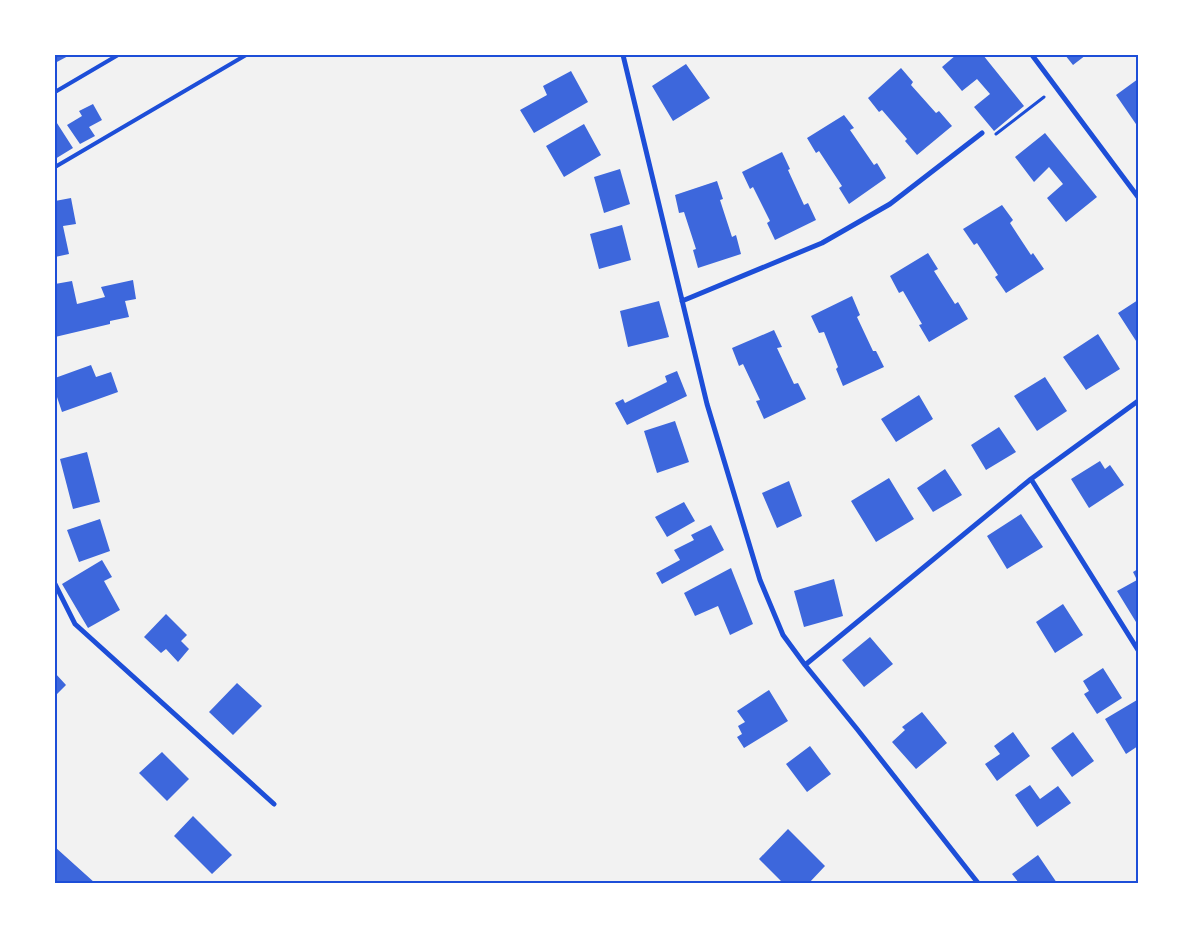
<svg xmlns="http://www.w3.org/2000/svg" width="1193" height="938" font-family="Rubik,sans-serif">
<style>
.building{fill:#3d67dc}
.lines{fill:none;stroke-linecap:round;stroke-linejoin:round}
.path{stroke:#1d4ed8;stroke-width:3}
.service{stroke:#1d4ed8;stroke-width:4}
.minor{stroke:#1d4ed8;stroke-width:5}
.neatline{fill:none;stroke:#1d4ed8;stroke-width:2}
</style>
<rect width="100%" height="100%" fill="#f2f2f2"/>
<path class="building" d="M 55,55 L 70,55 L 55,63 Z
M 956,55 L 983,55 L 1024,106 L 994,131 L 974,107 L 990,94 L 977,79 L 962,91 L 942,67 Z
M 1065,55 L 1086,55 L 1073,65 Z
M 686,64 L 710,98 L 673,121 L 652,86 Z
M 901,68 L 913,82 L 911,85 L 936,113 L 939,111 L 952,126 L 917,155 L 905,141 L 907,139 L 882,110 L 879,112 L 868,98 Z
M 571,71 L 588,102 L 534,133 L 520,110 L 547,95 L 543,86 Z
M 1138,79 L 1138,127 L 1116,95 Z
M 93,104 L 102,120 L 89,127 L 95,136 L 80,144 L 67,125 L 82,116 L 79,111 Z
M 844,115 L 854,128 L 850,130 L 874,165 L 877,163 L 886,178 L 849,204 L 839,188 L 842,186 L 819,151 L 816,153 L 807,138 Z
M 55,120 L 73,148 L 55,159 Z
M 584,124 L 601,155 L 564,177 L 546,146 Z
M 1045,133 L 1097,197 L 1066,222 L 1047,198 L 1063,184 L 1049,167 L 1034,182 L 1015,157 Z
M 782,152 L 790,169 L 788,170 L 804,205 L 808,203 L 816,220 L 775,240 L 767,223 L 770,221 L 753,187 L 750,189 L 742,172 Z
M 620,169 L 630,204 L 604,213 L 594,177 Z
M 717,181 L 723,199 L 720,200 L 732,237 L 736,235 L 741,254 L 698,268 L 693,250 L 696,249 L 684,212 L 679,213 L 675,195 Z
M 71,198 L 76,224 L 63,226 L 69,254 L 55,257 L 55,201 Z
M 1002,205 L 1013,220 L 1010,223 L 1031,255 L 1033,253 L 1044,269 L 1006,293 L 995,277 L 998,275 L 977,243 L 974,245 L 963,229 Z
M 622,225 L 631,260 L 599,269 L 590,234 Z
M 928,253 L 938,269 L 934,271 L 955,304 L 958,302 L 968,319 L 929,342 L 919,325 L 922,324 L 903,291 L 899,293 L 890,276 Z
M 133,280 L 136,299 L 125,301 L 129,317 L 110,321 L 110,324 L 55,337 L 55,284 L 72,281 L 77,304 L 105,297 L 101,287 Z
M 852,296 L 860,315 L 857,317 L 873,351 L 876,351 L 884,367 L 843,386 L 836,369 L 838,367 L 824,332 L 819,333 L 811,316 Z
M 1138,300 L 1138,344 L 1118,313 Z
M 659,301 L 669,337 L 628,347 L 620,311 Z
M 774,330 L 782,347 L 777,348 L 794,384 L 798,383 L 806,399 L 764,419 L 756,401 L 760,400 L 743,364 L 739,366 L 732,348 Z
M 1098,334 L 1120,369 L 1086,390 L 1063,357 Z
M 91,365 L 96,377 L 111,372 L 118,392 L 62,412 L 55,391 L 55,378 Z
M 677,371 L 687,396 L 627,425 L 615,403 L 623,399 L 625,403 L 667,382 L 665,376 Z
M 1045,377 L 1067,411 L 1037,431 L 1014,396 Z
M 919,395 L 933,419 L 896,442 L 881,419 Z
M 675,421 L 689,462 L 657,473 L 644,431 Z
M 999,427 L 1016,452 L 986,470 L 971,445 Z
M 87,452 L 100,502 L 73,509 L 60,459 Z
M 1100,461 L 1105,469 L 1110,465 L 1124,485 L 1089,508 L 1071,479 Z
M 945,469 L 962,495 L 933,512 L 917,488 Z
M 889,478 L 914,519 L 876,542 L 851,501 Z
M 789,481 L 802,516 L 777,528 L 762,493 Z
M 684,502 L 695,521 L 667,537 L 655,517 Z
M 1021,514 L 1043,547 L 1007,569 L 987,536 Z
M 100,519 L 110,551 L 79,562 L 67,530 Z
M 711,525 L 724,550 L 662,584 L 656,573 L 680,560 L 674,550 L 694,540 L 691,535 Z
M 102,560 L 112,577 L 104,581 L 120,610 L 88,628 L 62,584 Z
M 731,568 L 753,624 L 730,635 L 718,606 L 695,616 L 684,593 Z
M 1138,569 L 1138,621 L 1136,622 L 1117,591 L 1137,580 L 1133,572 Z
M 834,579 L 843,616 L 804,627 L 794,591 Z
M 1063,604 L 1083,635 L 1055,653 L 1036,622 Z
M 166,614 L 187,635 L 181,641 L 189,649 L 178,662 L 166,649 L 161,653 L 144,637 Z
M 870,637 L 893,664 L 864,687 L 842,660 Z
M 1103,668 L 1122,698 L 1097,714 L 1084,694 L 1089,691 L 1083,681 Z
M 55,673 L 66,685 L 55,696 Z
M 237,683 L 262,706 L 233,735 L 209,712 Z
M 769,690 L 788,721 L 744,748 L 737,737 L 742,734 L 738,726 L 745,722 L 737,711 Z
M 1137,700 L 1138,746 L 1126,754 L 1105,719 Z
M 922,712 L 947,743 L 916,769 L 892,742 L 905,730 L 902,727 Z
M 1013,732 L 1030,756 L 997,781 L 985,764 L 1000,754 L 994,746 Z
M 1073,732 L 1094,761 L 1072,777 L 1051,748 Z
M 810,746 L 831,774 L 807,792 L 786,764 Z
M 162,752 L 189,779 L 167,801 L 139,773 Z
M 1030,785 L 1040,799 L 1058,786 L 1071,803 L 1037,827 L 1015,795 Z
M 193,816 L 232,855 L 212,874 L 174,836 Z
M 788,829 L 825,866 L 809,883 L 783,883 L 759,859 Z
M 55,847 L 95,883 L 55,883 Z
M 1038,855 L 1057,883 L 1019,883 L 1012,874 Z"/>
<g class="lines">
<path class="path" d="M 996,134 L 1044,97"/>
<path class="service" d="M 55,92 L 118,55
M 55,167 L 246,55"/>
<path class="minor" d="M 623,55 L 707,404 L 760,580 L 783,635 L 805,665 L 857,729 L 978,883
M 1032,55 L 1138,197
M 682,301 L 822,243 L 890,204 L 982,133
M 1031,479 L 1138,650
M 55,584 L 75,624 L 274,804
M 805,665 L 1031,479 L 1138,401"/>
</g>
<rect width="1193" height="938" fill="none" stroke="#ffffff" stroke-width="112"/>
<rect x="56" y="56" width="1081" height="826" class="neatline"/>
</svg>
